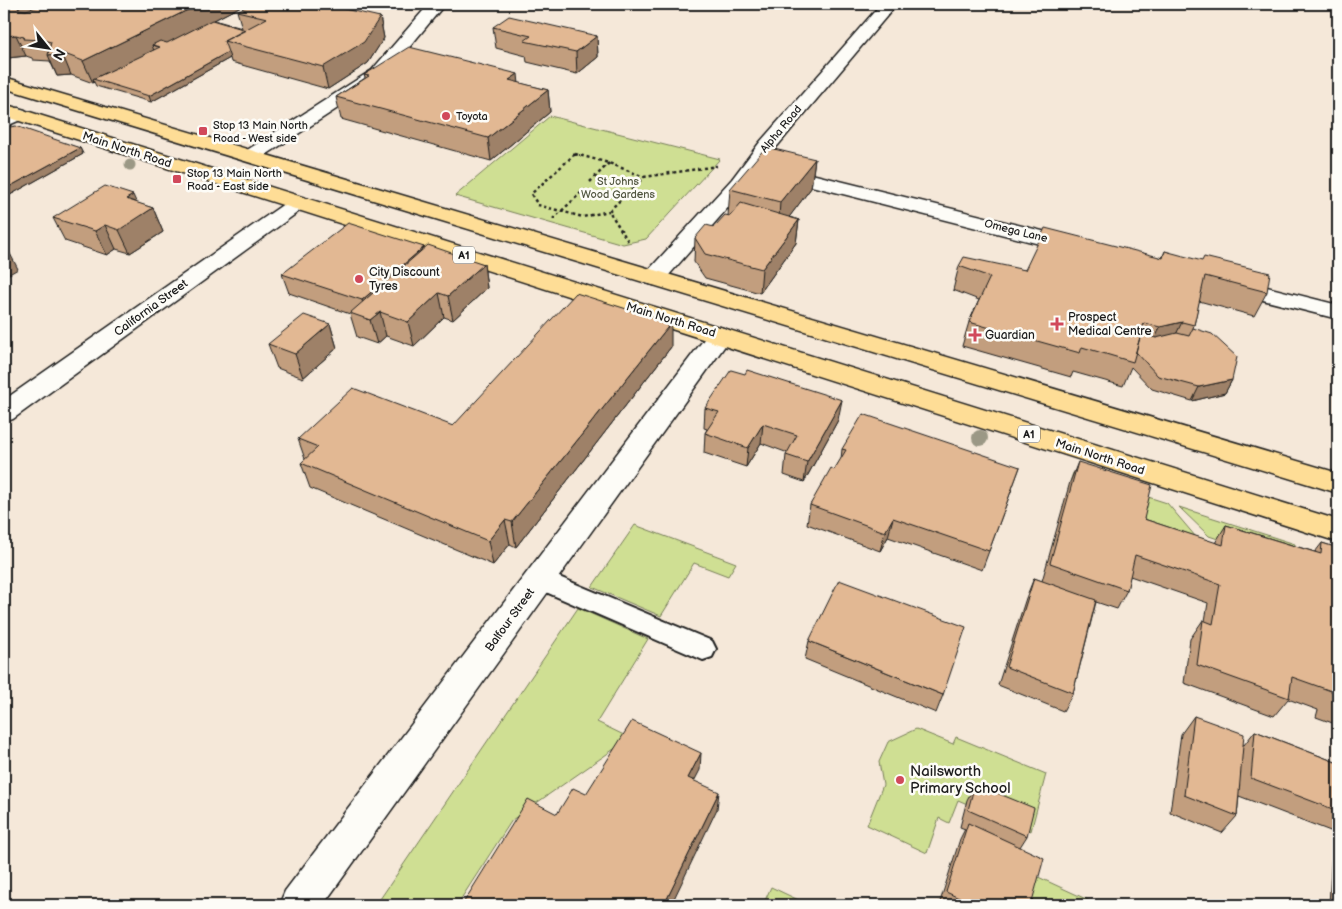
<svg xmlns="http://www.w3.org/2000/svg" width="1342" height="909" font-family="'Balsamiq Sans',sans-serif">
<style>
.green{fill:#cfdf93;stroke:#767e58}
.lines{fill:none;stroke-linecap:round;stroke-linejoin:round}
.service-casing{stroke:#1c1c1c;stroke-width:4}
.minor-casing{stroke:#1c1c1c;stroke-width:3}
.trunk-casing{stroke:#1c1c1c;stroke-width:3}
.path-far1{stroke:#1c1c1c;stroke-width:2;stroke-dasharray:2.5 2.5;stroke-linecap:butt}
.path{stroke:#1c1c1c;stroke-width:2.5;stroke-dasharray:3 3;stroke-linecap:butt}
.service{fill:#fdfcf7;fill-rule:evenodd}
.minor{fill:#fdfcf7;fill-rule:evenodd}
.trunk{fill:#fedd96;fill-rule:evenodd}
.tree{fill:#9b9885}
.wall{fill:#c29e7e;stroke:#1c1c1c}
.shaded-wall{fill:#9e8167;stroke:#1c1c1c}
.building{fill:#e2b893;stroke:#1c1c1c}
.poi-dot{fill:#d1495b;stroke:#fdfcf7;stroke-width:2}
.labels{text-anchor:middle;dominant-baseline:central;stroke-width:5;stroke-linejoin:round;paint-order:stroke}
.far-poi-label{font-size:11px;fill:#1c1c1c;stroke:#fdfcf7;text-anchor:start}
.far-street-label{font-size:11px;fill:#1c1c1c;stroke:#fdfcf7}
.far-park-label{font-size:11px;fill:#525640;stroke:#fdfcf7}
.shield{fill:#fdfcf7;stroke:#605f5e;stroke-width:1}
.shield-label{font-size:11px;font-weight:bold;fill:#1c1c1c}
.street-label{font-size:12px;fill:#1c1c1c;stroke:#fdfcf7}
.poi-label{font-size:12px;fill:#1c1c1c;stroke:#fdfcf7;text-anchor:start}
.near-poi-label{font-size:15px;fill:#1c1c1c;stroke:#fdfcf7;text-anchor:start}
</style>
<rect width="100%" height="100%" fill="#f5e8d9"/>
<filter id="ink" filterUnits="userSpaceOnUse"><feTurbulence type="fractalNoise" baseFrequency=".02" numOctaves="2"/><feDisplacementMap in="SourceGraphic" scale="10" xChannelSelector="R" yChannelSelector="G"/><feConvolveMatrix kernelMatrix="1 2 1 2 8 2 1 2 1" color-interpolation-filters="sRGB"/></filter>
<g filter="url(#ink)">
<path class="green" d="M 550,116 L 720,159 L 646,239 L 623,244 L 455,196 Z
M 1073,473 L 1167,503 L 1207,550 L 1205,563 L 1070,482 Z
M 1179,507 L 1295,544 L 1292,559 L 1281,560 L 1209,536 Z
M 635,525 L 736,563 L 728,576 L 694,563 L 661,616 L 592,587 Z
M 578,608 L 648,639 L 597,722 L 630,738 L 512,820 L 457,905 L 376,905 Z
M 916,729 L 953,744 L 956,737 L 1046,774 L 1031,831 L 958,800 L 949,823 L 939,818 L 927,853 L 867,825 L 883,785 L 879,762 L 888,742 Z
M 1036,876 L 1099,905 L 1028,905 Z
M 771,887 L 809,905 L 763,905 Z"/>
<g class="lines">
<g class="service-casing">
<path id="service" d="M 540,569 L 712,641 L 716,649 L 712,657 L 703,660 L 532,586 L 528,579 L 532,572 Z"/>
</g>
<g class="minor-casing">
<path id="minor" d="M 429,4 L 445,4 L 384,78 L 258,160 L 251,162 L 244,160 L 241,156 L 244,152 L 372,70 Z
M 881,4 L 897,4 L 774,150 L 746,187 L 662,283 L 654,285 L 646,283 L 643,278 L 646,273 L 732,179 L 760,142 Z
M 18,108 L 25,110 L 27,114 L 25,118 L 4,127 L 4,114 Z
M 775,165 L 1083,241 L 1086,246 L 1083,251 L 1075,253 L 768,175 L 765,171 L 768,167 Z
M 298,197 L 305,199 L 308,203 L 305,207 L 13,419 L 4,422 L 4,400 L 291,199 Z
M 1231,278 L 1338,305 L 1338,319 L 1223,290 L 1219,285 L 1223,280 Z
M 720,327 L 729,330 L 732,335 L 729,340 L 323,905 L 279,905 L 285,891 L 711,330 Z"/>
</g>
<g class="trunk-casing">
<path id="trunk" d="M 4,77 L 1338,473 L 1338,493 L 4,88 Z
M 4,104 L 1338,520 L 1338,542 L 4,116 Z"/>
</g>
<path class="path-far1" d="M 574,155 L 580,155"/>
<path class="path" d="M 575,154 L 531,194 L 538,205 L 583,217 L 609,211
M 575,154 L 609,163 L 644,177
M 590,182 L 609,163
M 553,219 L 584,190
M 628,241 L 609,211 L 644,177 L 717,166"/>
<use href="#service" class="service"/>
<use href="#minor" class="minor"/>
<use href="#trunk" class="trunk"/>
</g>
<g class="tree">
<circle cx="130" cy="165" r="5.5"/>
<circle cx="980" cy="438" r="8"/>
</g>
<path class="wall" d="M 4,4 L 245,4 L 214,20 L 242,28 L 237,11 L 380,17 L 384,38 L 368,63 L 328,89 L 231,62 L 230,58 L 151,102 L 96,86 L 94,82 L 93,83 L 71,75 L 57,76 L 50,61 L 33,60 L 32,58 L 26,56 L 8,58 L 4,57 Z
M 493,27 L 597,36 L 598,57 L 577,74 L 527,62 L 526,56 L 496,48 Z
M 364,75 L 519,83 L 548,90 L 550,112 L 491,161 L 341,119 L 336,97 L 365,78 Z
M 4,128 L 80,148 L 83,154 L 10,195 L 4,193 Z
M 815,159 L 811,188 L 789,217 L 799,220 L 796,243 L 760,293 L 705,278 L 694,262 L 695,238 L 714,227 L 728,216 L 730,189 Z
M 136,203 L 153,208 L 163,232 L 130,253 L 116,249 L 107,255 L 65,241 L 53,218 Z
M 424,247 L 424,249 L 484,264 L 487,288 L 453,320 L 444,317 L 414,346 L 386,336 L 377,344 L 357,337 L 350,314 L 289,293 L 282,274 Z
M 1165,251 L 1267,292 L 1254,316 L 1199,301 L 1194,325 L 1193,328 L 1232,380 L 1225,393 L 1192,401 L 1152,389 L 1131,367 L 1123,386 L 1073,372 L 1071,377 L 962,346 L 969,322 L 979,300 L 953,290 L 959,266 L 1025,270 L 1162,258 Z
M 330,324 L 337,348 L 303,378 L 277,368 L 268,344 Z
M 671,347 L 516,547 L 510,544 L 493,565 L 310,488 L 301,463 L 305,459 L 298,439 L 453,426 Z
M 705,408 L 838,420 L 804,482 L 784,475 L 786,455 L 788,453 L 761,443 L 746,467 L 704,453 L 705,433 L 707,429 L 704,428 Z
M 842,449 L 1020,467 L 982,570 L 888,537 L 880,551 L 807,524 L 810,505 L 834,470 L 841,459 Z
M 1078,462 L 1144,519 L 1215,543 L 1226,525 L 1315,552 L 1322,543 L 1338,548 L 1338,725 L 1316,717 L 1318,710 L 1288,699 L 1274,716 L 1184,683 L 1190,639 L 1203,620 L 1205,621 L 1208,603 L 1130,576 L 1127,590 L 1117,609 L 1096,602 L 1073,693 L 1063,711 L 998,685 L 1026,598 L 1034,578 L 1042,581 L 1070,482 Z
M 809,641 L 943,695 L 936,713 L 805,659 Z
M 1194,716 L 1244,745 L 1255,731 L 1338,763 L 1338,905 L 1329,905 L 1333,832 L 1239,796 L 1237,816 L 1222,833 L 1170,812 L 1181,734 Z
M 975,784 L 1027,836 L 1020,847 L 1031,905 L 939,905 L 960,839 L 965,829 L 960,827 L 967,800 Z"/>
<path class="shaded-wall" d="M 25,4 L 47,4 L 46,18 L 18,9 L 20,5 Z
M 200,4 L 245,4 L 160,48 L 160,47 L 152,45 L 154,51 L 93,79 L 94,82 L 93,83 L 83,61 Z
M 376,4 L 391,4 L 376,6 Z
M 380,17 L 384,38 L 368,63 L 328,89 L 323,67 Z
M 16,35 L 26,56 L 8,58 L 4,49 L 4,36 Z
M 597,36 L 598,57 L 577,74 L 576,52 Z
M 228,52 L 230,58 L 151,102 L 149,96 Z
M 62,53 L 71,75 L 57,76 L 48,55 Z
M 518,74 L 520,95 L 509,80 Z
M 548,90 L 550,112 L 491,161 L 488,138 Z
M 80,148 L 83,154 L 10,195 L 7,188 Z
M 815,159 L 811,188 L 778,232 L 780,202 Z
M 133,195 L 142,215 L 153,208 L 163,232 L 130,253 L 119,230 L 126,199 Z
M 799,220 L 796,243 L 760,293 L 762,269 Z
M 105,225 L 116,249 L 107,255 L 95,231 Z
M 4,242 L 18,269 L 4,277 Z
M 424,247 L 428,266 L 367,320 L 362,300 Z
M 484,264 L 487,288 L 453,320 L 448,296 Z
M 439,293 L 444,317 L 414,346 L 408,322 Z
M 380,312 L 386,336 L 377,344 L 370,320 Z
M 1182,322 L 1170,347 L 1150,352 L 1160,327 Z
M 671,323 L 671,347 L 516,547 L 512,522 Z
M 330,324 L 337,348 L 303,378 L 295,354 Z
M 1232,380 L 1225,393 L 1192,401 L 1199,387 Z
M 842,400 L 838,420 L 804,482 L 807,462 Z
M 763,424 L 761,443 L 746,467 L 748,448 Z
M 893,518 L 888,537 L 880,551 L 885,532 Z
M 505,520 L 510,544 L 493,565 L 488,541 Z
M 701,753 L 700,770 L 687,795 L 688,778 Z
M 719,792 L 717,809 L 671,905 L 664,905 Z"/>
<path class="building" d="M 4,4 L 25,4 L 20,5 L 18,9 L 26,10 L 46,4 L 200,4 L 83,61 L 62,53 L 48,55 L 51,42 L 43,40 L 23,39 L 24,37 L 16,35 L 4,36 Z
M 252,4 L 322,4 L 380,17 L 364,42 L 323,67 L 224,41 L 267,18 L 237,11 Z
M 509,16 L 597,36 L 576,52 L 524,41 L 531,36 L 493,27 Z
M 212,20 L 246,30 L 224,41 L 228,52 L 149,96 L 93,79 L 160,47 L 152,45 L 160,41 L 167,43 Z
M 409,47 L 518,74 L 509,80 L 548,90 L 488,138 L 336,97 L 369,76 L 364,75 Z
M 16,126 L 80,148 L 7,188 L 4,187 L 4,128 Z
M 766,147 L 815,159 L 780,202 L 730,189 Z
M 105,186 L 133,195 L 126,199 L 153,208 L 119,230 L 105,225 L 95,231 L 53,218 Z
M 741,203 L 799,220 L 762,269 L 705,254 L 695,238 L 706,225 L 714,227 L 725,215 L 730,216 Z
M 348,223 L 424,247 L 362,300 L 282,274 Z
M 1045,228 L 1163,258 L 1165,251 L 1202,261 L 1204,257 L 1270,273 L 1267,292 L 1205,276 L 1194,325 L 1182,322 L 1160,327 L 1144,323 L 1133,362 L 1082,347 L 1080,353 L 969,322 L 990,277 L 959,266 L 964,257 L 1025,270 Z
M 428,245 L 484,264 L 448,296 L 439,293 L 408,322 L 380,312 L 370,320 L 350,313 Z
M 576,293 L 671,323 L 512,522 L 505,520 L 488,541 L 301,463 L 318,447 L 298,439 L 353,388 L 453,426 Z
M 304,315 L 330,324 L 295,354 L 268,344 Z
M 1193,328 L 1212,334 L 1237,357 L 1232,380 L 1199,387 L 1158,376 L 1136,352 L 1141,334 L 1156,338 L 1177,333 L 1189,336 Z
M 731,370 L 745,374 L 747,370 L 842,400 L 807,462 L 786,455 L 797,435 L 763,424 L 748,448 L 705,433 L 719,412 L 705,408 Z
M 863,414 L 1020,467 L 989,551 L 893,518 L 885,532 L 810,505 L 831,468 L 834,470 L 846,450 L 842,449 Z
M 1078,462 L 1152,485 L 1144,519 L 1223,545 L 1226,525 L 1321,554 L 1322,543 L 1338,548 L 1338,701 L 1333,699 L 1334,692 L 1292,677 L 1289,698 L 1197,665 L 1203,620 L 1213,624 L 1220,584 L 1135,555 L 1127,590 L 1050,563 Z
M 1034,578 L 1096,600 L 1073,693 L 1006,667 Z
M 839,580 L 966,627 L 943,695 L 809,641 Z
M 1194,716 L 1244,734 L 1237,816 L 1184,795 Z
M 632,721 L 701,753 L 688,778 L 719,792 L 664,905 L 462,905 L 528,799 L 557,814 L 573,788 L 586,794 Z
M 1255,731 L 1338,763 L 1338,811 L 1251,778 Z
M 975,784 L 1034,808 L 1027,836 L 968,810 Z
M 968,823 L 1044,858 L 1031,905 L 974,905 L 946,892 Z"/>
</g>
<g class="poi-dot">
<circle cx="446" cy="116" r="5"/>
<rect x="198" y="126" width="10" height="10" rx="2.5"/>
<rect x="172" y="174" width="10" height="10" rx="2.5"/>
<circle cx="359" cy="279" r="5"/>
<path d="M1054.5 316.5h5v5h5v5h-5v5h-5v-5h-5v-5h5z"/>
<path d="M972.5 327.5h5v5h5v5h-5v5h-5v-5h-5v-5h5z"/>
<circle cx="900" cy="780" r="5"/>
</g>
<g class="labels">
<g class="far-poi-label">
<text x="456" y="116">Toyota</text>
<text x="213" y="125">Stop 13 Main North<tspan x="213" dy="13">Road - West side</tspan></text>
<text x="187" y="173">Stop 13 Main North<tspan x="187" dy="13">Road - East side</tspan></text>
</g>
<g class="far-street-label">
<text transform="translate(781 129) rotate(-50)">Alpha Road</text>
<text transform="translate(1016 231) rotate(14)">Omega Lane</text>
</g>
<g class="far-park-label">
<text x="618" y="181">St Johns<tspan x="618" dy="13">Wood Gardens</tspan></text>
</g>
<g class="shield">
<rect x="453" y="246.5" width="22" height="17" rx="4"/>
<rect x="1018" y="425.5" width="22" height="17" rx="4"/>
</g>
<g class="shield-label">
<text x="464" y="255">A1</text>
<text x="1029" y="434">A1</text>
</g>
<g class="street-label">
<text transform="translate(127 150) rotate(18)">Main North Road</text>
<text transform="translate(151 308) rotate(-36)">California Street</text>
<text transform="translate(671 320) rotate(17)">Main North Road</text>
<text transform="translate(1100 457) rotate(18)">Main North Road</text>
<text transform="translate(510 620) rotate(-54)">Balfour Street</text>
</g>
<g class="poi-label">
<text x="369" y="272">City Discount<tspan x="369" dy="14">Tyres</tspan></text>
<text x="1068" y="317">Prospect<tspan x="1068" dy="14">Medical Centre</tspan></text>
<text x="985" y="335">Guardian</text>
</g>
<g class="near-poi-label">
<text x="910" y="771">Nailsworth<tspan x="910" dy="17">Primary School</tspan></text>
</g>
</g>
<rect width="1342" height="909" fill="none" stroke="#fdfcf7" stroke-width="20"/>
<rect x="10" y="10" width="1322" height="889" fill="none" stroke="#1c1c1c" stroke-width="2" filter="url(#ink)"/>
<g transform="translate(48 48) rotate(120)" stroke="#fdfcf7" stroke-width="4" paint-order="stroke">
<path d="M0-4L9 19L0 12L-9 19Z" fill="#1c1c1c"/>
<text y="-8" font-size="14" font-weight="bold" text-anchor="middle" fill="#1c1c1c">N</text>
</g>
</svg>
